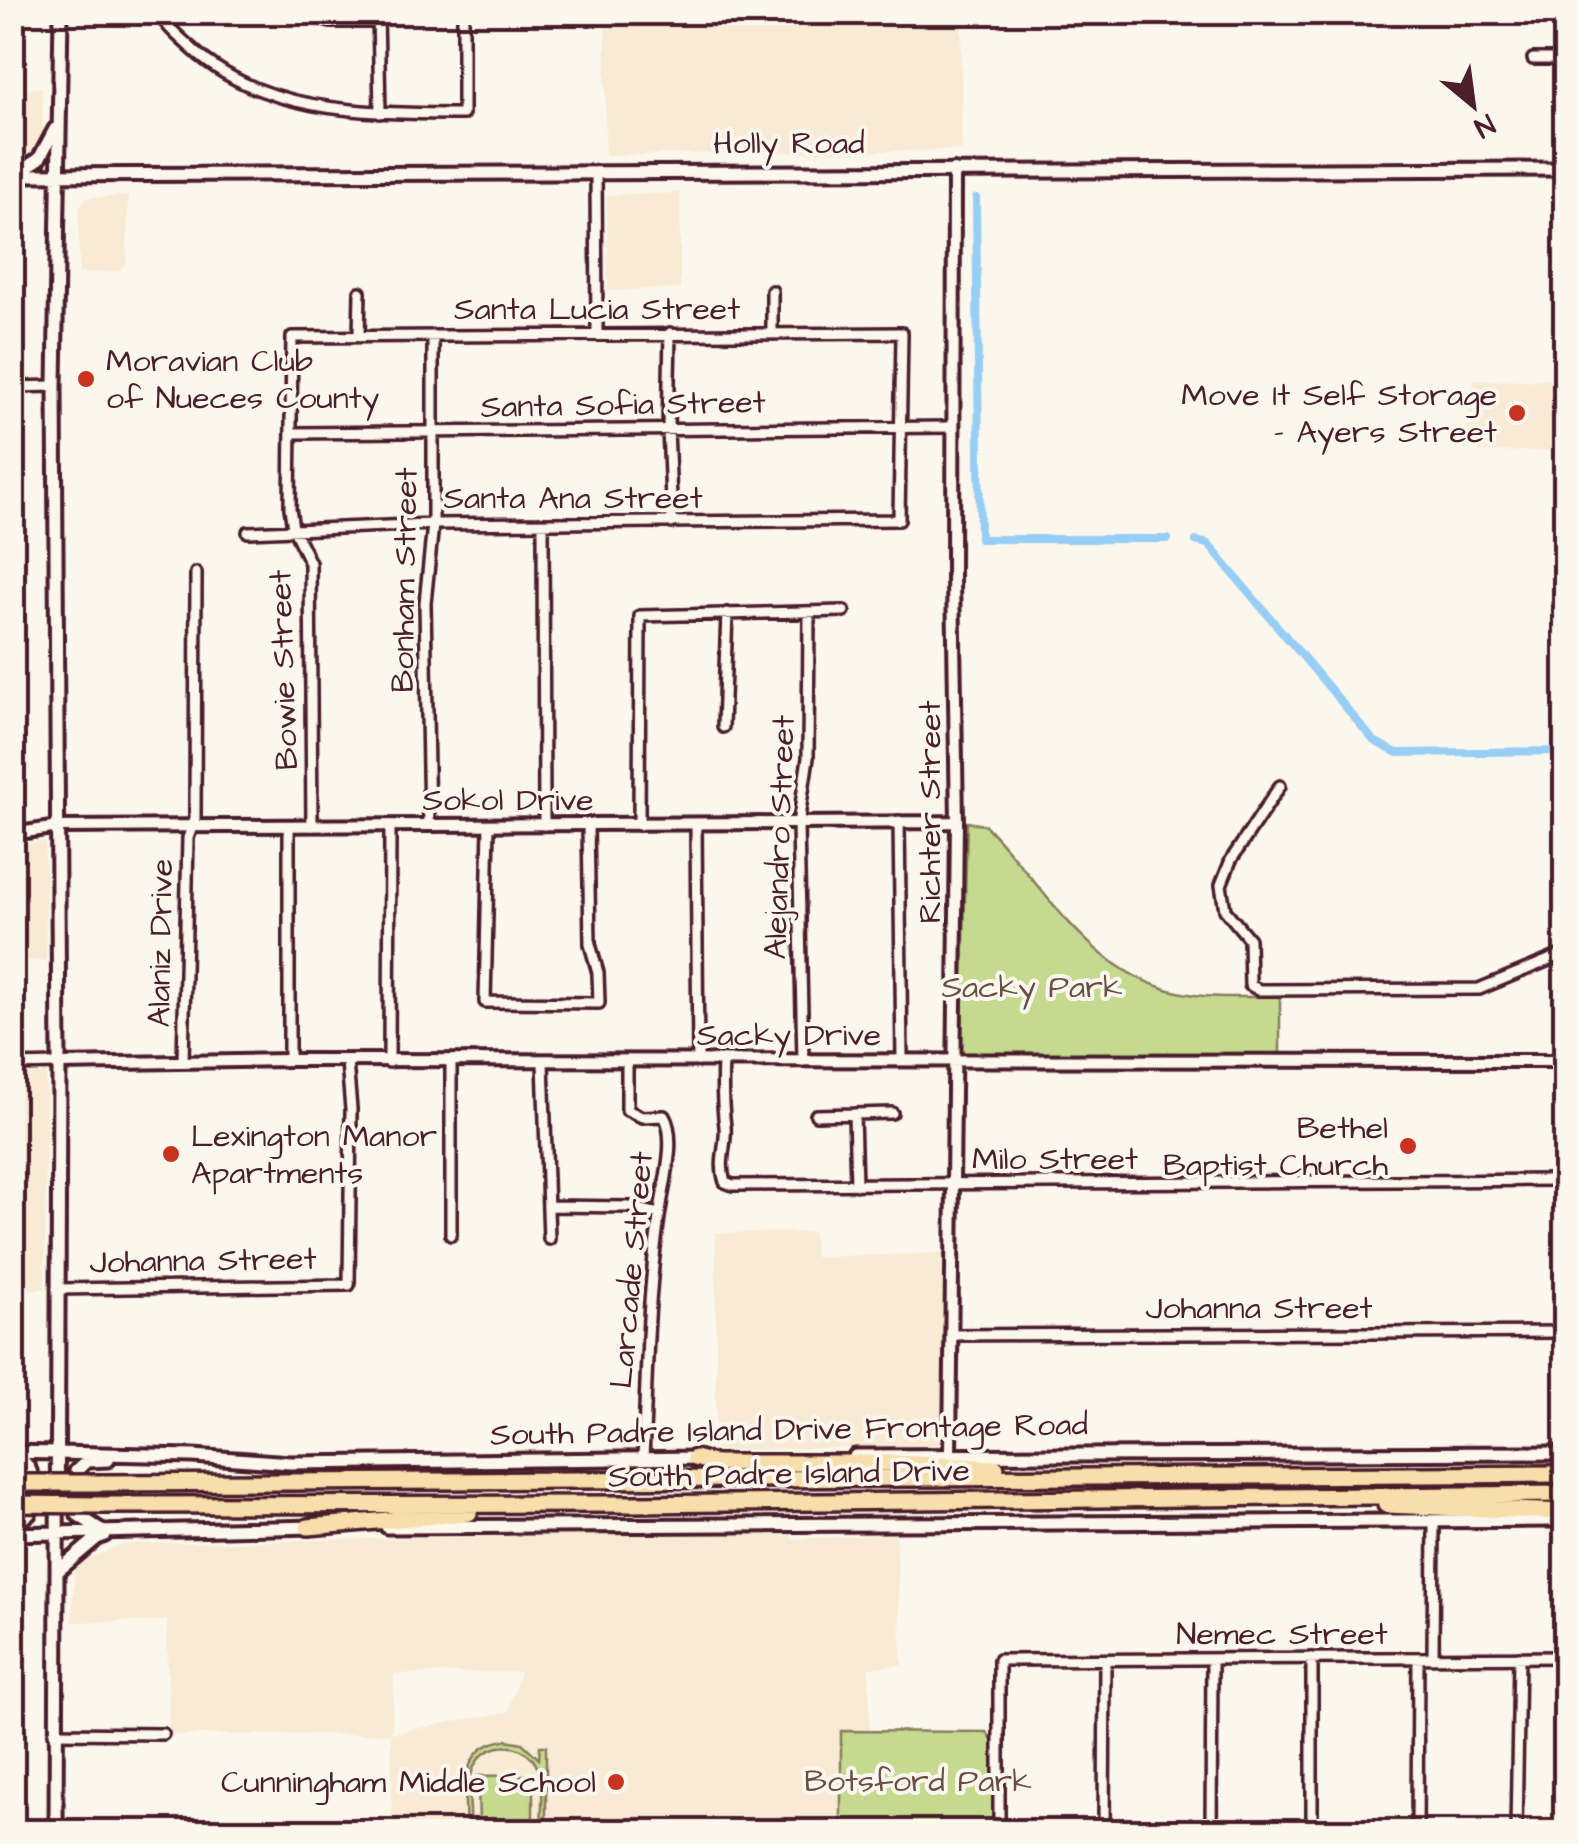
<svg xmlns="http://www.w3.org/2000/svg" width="1578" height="1844" font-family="'Architects Daughter',sans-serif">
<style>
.built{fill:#f8ead5;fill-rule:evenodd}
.green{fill:#c5da8f;stroke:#887c5d;stroke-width:2.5}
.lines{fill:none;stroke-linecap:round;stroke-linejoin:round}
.canal{stroke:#96cef5;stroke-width:8}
.minor-casing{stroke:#4a1f2b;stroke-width:16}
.tertiary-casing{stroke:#4a1f2b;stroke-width:18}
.secondary-casing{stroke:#4a1f2b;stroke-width:19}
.motorway-casing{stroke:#4a1f2b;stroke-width:22}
.minor{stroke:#fbf7ec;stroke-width:9}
.tertiary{stroke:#fbf7ec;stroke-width:10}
.secondary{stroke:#fbf7ec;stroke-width:11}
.motorway{stroke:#f8deab;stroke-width:15}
.motorway-bridge-casing{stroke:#4a1f2b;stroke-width:22;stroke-linecap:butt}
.motorway-bridge{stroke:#f8deab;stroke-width:15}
.poi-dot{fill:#c8321e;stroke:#fbf7ec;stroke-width:4}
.labels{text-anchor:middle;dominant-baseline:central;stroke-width:8;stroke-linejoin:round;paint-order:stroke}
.street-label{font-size:32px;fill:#4a1f2b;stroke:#fbf7ec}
.poi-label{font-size:32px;fill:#4a1f2b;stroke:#fbf7ec;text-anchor:end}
.park-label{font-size:32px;fill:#694e44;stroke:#fbf7ec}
</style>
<rect width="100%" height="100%" fill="#fbf7ec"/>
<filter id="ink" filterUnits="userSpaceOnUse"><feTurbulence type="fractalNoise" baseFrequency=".01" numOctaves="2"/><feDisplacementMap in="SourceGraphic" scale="20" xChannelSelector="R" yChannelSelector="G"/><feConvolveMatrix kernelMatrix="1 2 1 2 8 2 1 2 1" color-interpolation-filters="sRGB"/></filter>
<g filter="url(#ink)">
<path class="built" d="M 606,13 L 961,13 L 962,150 L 605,155 Z
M 42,87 L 43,136 L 39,149 L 13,160 L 13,92 Z
M 680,193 L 680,289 L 608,290 L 607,195 Z
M 128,196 L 127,262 L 120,271 L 79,274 L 79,207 L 87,198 Z
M 1565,380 L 1565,450 L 1479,452 L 1478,446 L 1464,446 L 1474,381 Z
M 41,841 L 45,843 L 46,961 L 13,961 L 13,848 Z
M 13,1074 L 46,1074 L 45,1289 L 13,1289 Z
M 813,1232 L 815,1257 L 945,1253 L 943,1446 L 716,1450 L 716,1233 Z
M 673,1533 L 791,1535 L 792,1539 L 896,1534 L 902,1665 L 869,1668 L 870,1731 L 841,1731 L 841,1831 L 392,1831 L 391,1734 L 169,1735 L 167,1621 L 72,1622 L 75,1564 L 124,1544 ZM 520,1672 L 508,1712 L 392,1733 L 394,1674 Z"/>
<path class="green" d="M 967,822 L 985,825 C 1050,891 1093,983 1195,995 C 1223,999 1252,996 1280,997 L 1280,1054 L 961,1055 Z
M 841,1731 L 987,1732 L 994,1744 L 994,1831 L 841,1831 Z
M 506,1740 L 522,1743 L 539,1759 L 540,1746 L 546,1746 L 546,1831 L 541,1831 C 541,1813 545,1787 538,1769 C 527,1739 484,1739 473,1769 C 466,1787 471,1813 471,1831 L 466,1831 C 465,1795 457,1745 506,1740 Z
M 533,1775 L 533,1831 L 479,1831 L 478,1776 Z"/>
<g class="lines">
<path class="canal" d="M 976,198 L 980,539 L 1168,539
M 1196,541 L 1208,544 L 1374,741 L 1397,753 L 1566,751"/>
<g class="minor-casing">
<path id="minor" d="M 158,12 C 166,26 178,36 190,47 C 262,115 369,113 463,114 L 463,12
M 295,12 L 331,22 L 378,22
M 378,12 L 380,113
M 1533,59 L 1566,59
M 596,172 L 597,334
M 772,291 L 772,333
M 670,333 L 668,429 L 672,523
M 359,337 L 360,292
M 12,387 L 55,386
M 293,433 L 953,427
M 543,524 L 544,825
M 248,532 L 433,524 L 899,520 L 902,333 L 292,337 L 290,508 L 293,528 L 310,563 L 312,826
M 723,727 L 727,613
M 1280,786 L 1231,860 L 1221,885 L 1225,910 L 1249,939 L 1250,985 L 1259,990 L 1479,989 L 1566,953
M 899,821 L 902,1060
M 696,824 L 698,1061
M 429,825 L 425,603 L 433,524 L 433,336
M 489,825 L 485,1002 L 599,1003 L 598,973 L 590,944 L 588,825
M 639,825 L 640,616 L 844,611
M 289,1060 L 289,826
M 627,1060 L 627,1110 L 642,1117 L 664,1116 C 676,1136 666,1176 662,1199 C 647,1285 647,1373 643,1459
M 723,1060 C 722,1083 722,1104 725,1126 C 727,1145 718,1162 725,1182 L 733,1185 L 1566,1180
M 803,1061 L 798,824 L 808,758 L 809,614
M 183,1062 L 188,838 L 195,819 L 196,573
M 389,1062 L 390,825
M 543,1062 L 549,1239
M 12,1065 L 59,1064
M 854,1114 L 856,1185
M 816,1115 L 892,1113
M 550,1206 L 631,1207 L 659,1214
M 451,1235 L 451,1062
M 57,1289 L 349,1285 L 351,1109 L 347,1062
M 952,1335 L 1566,1332
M 1433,1658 L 1434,1522
M 54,1733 L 163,1734
M 999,1832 L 999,1660 L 1566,1657
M 1104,1832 L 1105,1660
M 1211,1832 L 1212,1659
M 1312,1832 L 1312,1658
M 1417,1832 L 1418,1658
M 1516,1832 L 1519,1657"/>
</g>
<g class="tertiary-casing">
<path id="tertiary" d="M 12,834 L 59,827 L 957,822
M 59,1064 L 289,1060 L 1566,1061
M 950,1454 L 957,822 L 953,578 L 954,170"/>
</g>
<g class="secondary-casing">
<path id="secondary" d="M 16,174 L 39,159 L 55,129
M 12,175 L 1566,169
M 12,1452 L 193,1456 L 290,1463 L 701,1458
M 855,1456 L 1566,1453
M 12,1520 L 20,1520 L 29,1514 C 32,1484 40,1472 13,1452
M 387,1527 L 1566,1520
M 104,1532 L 78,1515 L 76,1471 L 87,1461 L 108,1460
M 12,1534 L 313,1527
M 58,1571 L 97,1538 L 105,1535
M 56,1832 L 59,1064 L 55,386 L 61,12"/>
</g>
<g class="motorway-casing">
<path id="motorway" d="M 695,1458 L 713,1463 L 896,1463 L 996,1468
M 102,1483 L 1566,1474
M 99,1505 L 631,1504 L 1566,1494
M 1386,1505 L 1566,1512
M 308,1527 L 469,1513"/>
</g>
<use href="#minor" class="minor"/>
<use href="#tertiary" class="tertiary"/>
<use href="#secondary" class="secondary"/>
<use href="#motorway" class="motorway"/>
<g class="motorway-bridge-casing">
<path id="motorway-bridge" d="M 12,1483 L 102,1483
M 12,1504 L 99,1505"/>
</g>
<use href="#motorway-bridge" class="motorway-bridge"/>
</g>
</g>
<g class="poi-dot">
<circle cx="86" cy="379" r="10"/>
<circle cx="1517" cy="413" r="10"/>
<circle cx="1408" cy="1146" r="10"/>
<circle cx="171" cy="1154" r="10"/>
<circle cx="616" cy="1782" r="10"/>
</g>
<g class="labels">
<g class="street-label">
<text x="789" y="143">Holly Road</text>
<text x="597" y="309">Santa Lucia Street</text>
<text transform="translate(623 405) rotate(-1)">Santa Sofia Street</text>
<text x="573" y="498">Santa Ana Street</text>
<text transform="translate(405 580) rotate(-89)">Bonham Street</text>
<text transform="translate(284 670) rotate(-92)">Bowie Street</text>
<text x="508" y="800">Sokol Drive</text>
<text transform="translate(930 812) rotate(-90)">Richter Street</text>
<text transform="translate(780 837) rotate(-88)">Alejandro Street</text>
<text transform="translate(161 943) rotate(-89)">Alaniz Drive</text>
<text x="789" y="1035">Sacky Drive</text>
<text x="1055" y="1159">Milo Street</text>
<text transform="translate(203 1261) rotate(-1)">Johanna Street</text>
<text transform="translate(632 1270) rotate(-85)">Larcade Street</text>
<text x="1259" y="1308">Johanna Street</text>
<text transform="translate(789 1430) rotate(-1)">South Padre Island Drive Frontage Road</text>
<text transform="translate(789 1474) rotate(-1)">South Padre Island Drive</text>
<text x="1282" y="1634">Nemec Street</text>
</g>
<g class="poi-label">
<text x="106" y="361" text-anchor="start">Moravian Club<tspan x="106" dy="37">of Nueces County</tspan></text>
<text x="1497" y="395">Move It Self Storage<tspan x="1497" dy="37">- Ayers Street</tspan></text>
<text x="1388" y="1128">Bethel<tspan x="1388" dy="37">Baptist Church</tspan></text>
<text x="191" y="1136" text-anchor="start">Lexington Manor<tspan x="191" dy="37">Apartments</tspan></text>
<text x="596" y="1782">Cunningham Middle School</text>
</g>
<g class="park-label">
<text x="1032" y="987">Sacky Park</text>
<text x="918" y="1781">Botsford Park</text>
</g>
</g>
<rect width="1578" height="1844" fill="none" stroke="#fbf7ec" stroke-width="50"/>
<rect x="25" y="25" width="1528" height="1794" fill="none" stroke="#4a1f2b" stroke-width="4" filter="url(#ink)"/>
<g transform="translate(1473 105) rotate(151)" stroke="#fbf7ec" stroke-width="8" paint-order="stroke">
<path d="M0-8L18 38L0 25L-18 38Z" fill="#4a1f2b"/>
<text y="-15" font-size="28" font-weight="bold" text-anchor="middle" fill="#4a1f2b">N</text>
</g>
</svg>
